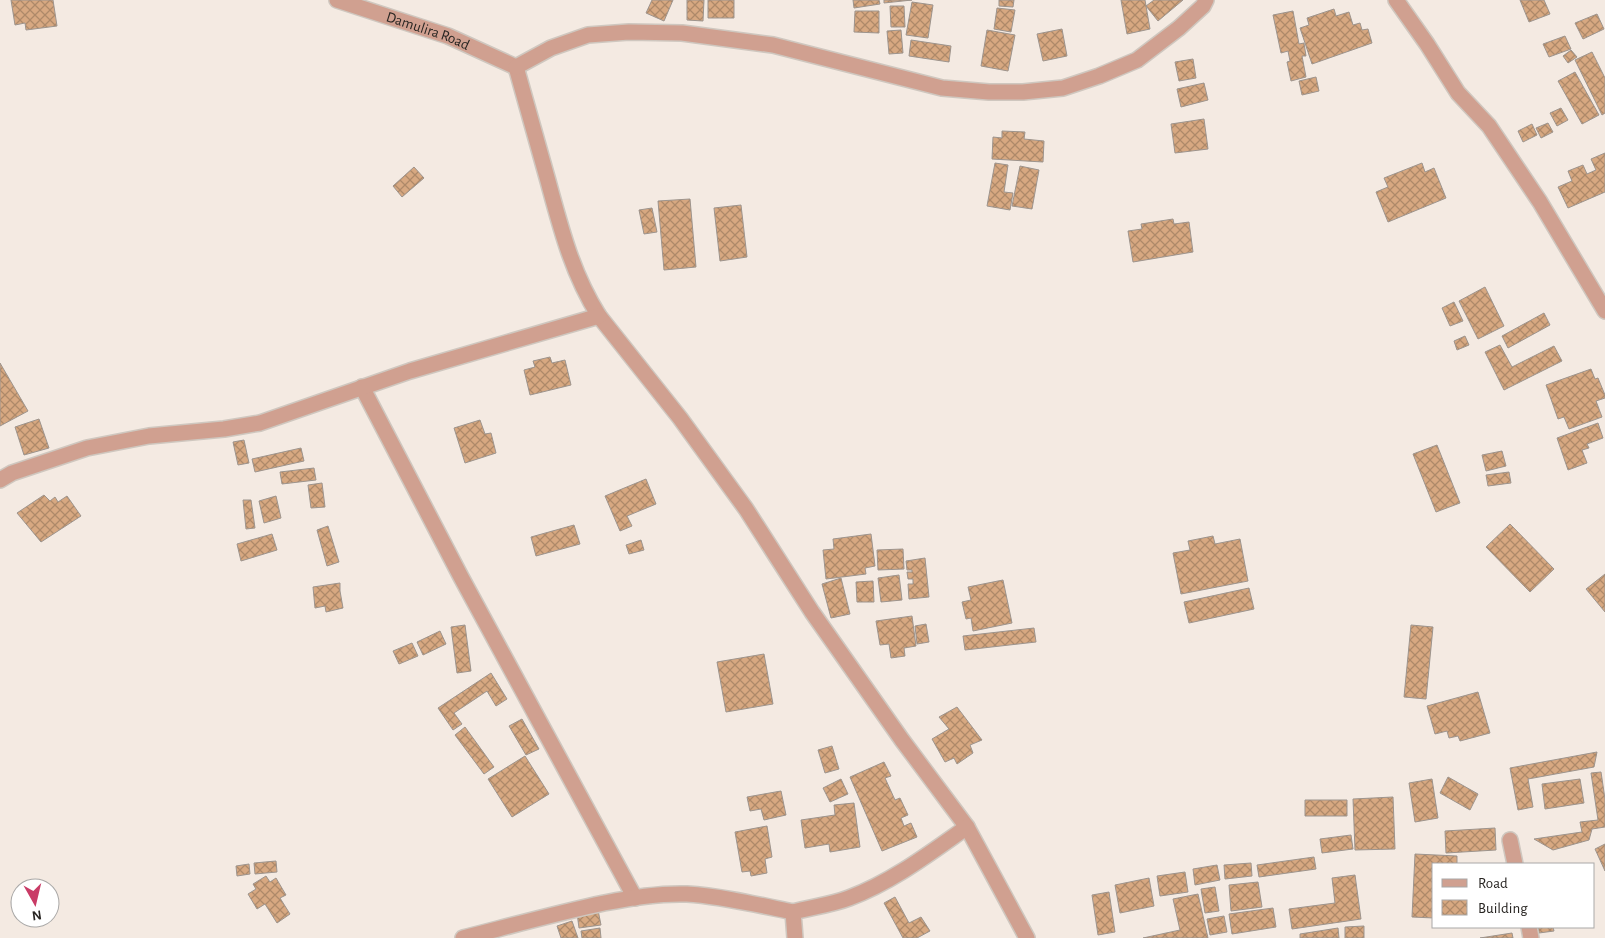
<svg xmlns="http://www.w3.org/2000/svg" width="1605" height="938" font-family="'Alegreya Sans',sans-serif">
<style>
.building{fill:url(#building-cross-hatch);stroke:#9d948d}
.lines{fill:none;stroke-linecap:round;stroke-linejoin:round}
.minor-casing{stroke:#cfc7bf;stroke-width:18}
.minor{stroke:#d0a090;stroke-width:15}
.labels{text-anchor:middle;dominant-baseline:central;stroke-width:4;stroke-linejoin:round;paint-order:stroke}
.street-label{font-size:15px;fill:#282522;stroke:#fff}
</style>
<defs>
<pattern id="building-cross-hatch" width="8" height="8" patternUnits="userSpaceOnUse" patternTransform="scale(1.25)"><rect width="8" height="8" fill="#d7a881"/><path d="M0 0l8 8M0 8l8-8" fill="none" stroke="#ae8969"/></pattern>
</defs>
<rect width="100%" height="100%" fill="#f4eae2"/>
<path class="building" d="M 11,0 L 53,0 L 57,26 L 26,30 L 25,23 L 15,25 Z
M 652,0 L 673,0 L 664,21 L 646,13 Z
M 687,0 L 704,0 L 703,21 L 687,20 Z
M 708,0 L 734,0 L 734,18 L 708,18 Z
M 853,0 L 879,0 L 880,4 L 854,8 Z
M 884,0 L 912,0 L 884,3 Z
M 999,0 L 1014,0 L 1013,7 L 999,6 Z
M 1121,0 L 1145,0 L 1150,29 L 1127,34 Z
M 1154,0 L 1183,0 L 1158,21 L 1146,6 Z
M 1520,0 L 1544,0 L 1550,14 L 1529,22 Z
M 912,2 L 933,5 L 928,38 L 906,35 Z
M 890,6 L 904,6 L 905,27 L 891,27 Z
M 997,8 L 1015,10 L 1011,32 L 994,29 Z
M 1334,9 L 1336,16 L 1349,12 L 1353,25 L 1360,23 L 1362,30 L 1368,29 L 1372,43 L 1312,64 L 1300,28 L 1309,25 L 1307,18 Z
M 855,11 L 879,11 L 879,33 L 854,32 Z
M 1293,11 L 1299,44 L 1304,43 L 1306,56 L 1302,56 L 1306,77 L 1291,81 L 1287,62 L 1290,61 L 1288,51 L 1281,53 L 1273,15 Z
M 1597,14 L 1604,29 L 1583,39 L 1575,23 Z
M 1062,29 L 1067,56 L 1043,61 L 1037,34 Z
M 901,30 L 903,53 L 889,54 L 887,31 Z
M 987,30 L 1015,35 L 1008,71 L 981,66 Z
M 1565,36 L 1571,49 L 1549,57 L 1543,44 Z
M 911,40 L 951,46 L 949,62 L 909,56 Z
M 1571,50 L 1577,57 L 1568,63 L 1563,56 Z
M 1592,52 L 1605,78 L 1605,113 L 1602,115 L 1575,60 Z
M 1193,59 L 1196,78 L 1179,81 L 1175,62 Z
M 1575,72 L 1599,115 L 1582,124 L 1558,81 Z
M 1316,77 L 1319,91 L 1302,95 L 1299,81 Z
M 1204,83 L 1208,100 L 1181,107 L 1177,89 Z
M 1561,108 L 1568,120 L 1557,126 L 1550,113 Z
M 1204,119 L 1208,149 L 1175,153 L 1171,124 Z
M 1548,123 L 1553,132 L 1541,138 L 1536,128 Z
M 1532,124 L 1537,135 L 1523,142 L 1518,131 Z
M 1002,131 L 1025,132 L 1024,139 L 1044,141 L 1043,162 L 992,159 L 993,137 L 1002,138 Z
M 1605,153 L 1605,192 L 1568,208 L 1558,187 L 1572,181 L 1568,171 L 1583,165 L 1587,174 L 1596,170 L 1591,159 Z
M 995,163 L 1008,165 L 1004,192 L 1013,193 L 1010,210 L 987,206 Z
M 1422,163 L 1425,172 L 1434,168 L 1446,198 L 1388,222 L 1376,192 L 1388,187 L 1384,178 Z
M 1020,166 L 1039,170 L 1032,209 L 1012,206 Z
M 414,167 L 424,178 L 402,197 L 393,186 Z
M 690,199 L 696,267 L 664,270 L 658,201 Z
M 741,205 L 747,257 L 720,261 L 714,208 Z
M 652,208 L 657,232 L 644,234 L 639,210 Z
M 1173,219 L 1174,224 L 1189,222 L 1193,252 L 1133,262 L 1128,231 L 1142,229 L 1141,224 Z
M 1485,287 L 1504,326 L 1478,339 L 1459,301 Z
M 1454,302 L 1463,321 L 1450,326 L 1442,308 Z
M 1544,313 L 1550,325 L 1508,348 L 1502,336 Z
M 1465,336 L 1469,345 L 1457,350 L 1454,341 Z
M 1500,345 L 1512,367 L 1554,346 L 1562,361 L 1504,390 L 1485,352 Z
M 550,357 L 552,363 L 565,360 L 571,385 L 530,395 L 524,370 L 535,367 L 533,361 Z
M 0,363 L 28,411 L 0,426 Z
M 1591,369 L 1595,379 L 1598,378 L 1605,395 L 1605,398 L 1596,401 L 1602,417 L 1569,429 L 1564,417 L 1558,419 L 1546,385 Z
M 39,419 L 49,448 L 24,455 L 15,427 Z
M 480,420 L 485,434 L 491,433 L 496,453 L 465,463 L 454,428 Z
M 1598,423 L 1603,438 L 1587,444 L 1589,448 L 1582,450 L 1587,463 L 1568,470 L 1557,438 Z
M 244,440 L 249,463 L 238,465 L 233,442 Z
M 1437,445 L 1460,503 L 1436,512 L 1413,454 Z
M 301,448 L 304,461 L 255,472 L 252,459 Z
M 1502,451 L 1506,466 L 1486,471 L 1482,455 Z
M 314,468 L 316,480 L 282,484 L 280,472 Z
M 1509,472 L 1511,483 L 1488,486 L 1486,475 Z
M 646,479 L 656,504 L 627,516 L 632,526 L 620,531 L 605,496 Z
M 322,483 L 325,507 L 311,508 L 308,485 Z
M 44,495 L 50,501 L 55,497 L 58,502 L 67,496 L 81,516 L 41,542 L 17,513 Z
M 276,496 L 281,518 L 264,523 L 259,501 Z
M 243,500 L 251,500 L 255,528 L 246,529 Z
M 1510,524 L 1554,569 L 1530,592 L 1486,547 Z
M 574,525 L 580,544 L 536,556 L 531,537 Z
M 328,526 L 339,562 L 327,566 L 317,530 Z
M 272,534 L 277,550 L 241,561 L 237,544 Z
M 871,534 L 875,566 L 865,568 L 866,574 L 826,579 L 823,550 L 834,549 L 833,539 Z
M 1213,536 L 1215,544 L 1240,539 L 1248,581 L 1181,594 L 1173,553 L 1190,550 L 1188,541 Z
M 641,540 L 644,550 L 629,554 L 626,545 Z
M 903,549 L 904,569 L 878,570 L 877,550 Z
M 925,558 L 929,597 L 909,599 L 908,584 L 913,584 L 913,579 L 908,579 L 907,572 L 912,572 L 912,570 L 907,570 L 906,561 Z
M 1605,574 L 1605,612 L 1586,589 Z
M 899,575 L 902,600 L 881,602 L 878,578 Z
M 841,578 L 850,614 L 831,618 L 822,584 Z
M 1003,580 L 1012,623 L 973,631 L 971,618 L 966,619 L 962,602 L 971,600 L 968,587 Z
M 873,581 L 874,602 L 857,602 L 856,582 Z
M 340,583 L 340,591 L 343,608 L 326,612 L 325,606 L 315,608 L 313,587 Z
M 1249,588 L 1254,609 L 1189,623 L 1184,602 Z
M 912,616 L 916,646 L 904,648 L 905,656 L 891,658 L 889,644 L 880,645 L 876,621 Z
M 926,624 L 929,642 L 917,644 L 915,626 Z
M 465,625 L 471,671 L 457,673 L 451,627 Z
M 1411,625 L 1433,627 L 1426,699 L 1404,697 Z
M 1034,628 L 1036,642 L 965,650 L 963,636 Z
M 440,631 L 446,644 L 423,655 L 417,642 Z
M 412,643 L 418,656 L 399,664 L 393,651 Z
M 764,654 L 773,704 L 726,712 L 717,662 Z
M 491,673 L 507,699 L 496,706 L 487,691 L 454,713 L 462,724 L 453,730 L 438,708 Z
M 1478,692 L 1490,733 L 1460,741 L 1458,736 L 1449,738 L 1447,731 L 1435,734 L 1427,706 Z
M 957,707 L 982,740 L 970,745 L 973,753 L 957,764 L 954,758 L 945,762 L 932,739 L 949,729 L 939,717 Z
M 522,719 L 539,749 L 526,755 L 509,726 Z
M 465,727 L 494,767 L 484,774 L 455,735 Z
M 832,746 L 839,769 L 825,773 L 818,750 Z
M 1597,752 L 1594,767 L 1528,779 L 1533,807 L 1518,810 L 1510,768 Z
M 525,756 L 549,794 L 512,817 L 488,779 Z
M 884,762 L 891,776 L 885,778 L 895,800 L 900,798 L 908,815 L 901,818 L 904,826 L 911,823 L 917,837 L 882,851 L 850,777 Z
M 1601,772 L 1605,799 L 1605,827 L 1592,829 L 1589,840 L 1553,850 L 1534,839 L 1582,832 L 1580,822 L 1598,820 L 1591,773 Z
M 1448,777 L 1478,794 L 1470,810 L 1440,793 Z
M 841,779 L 848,794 L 830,802 L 823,788 Z
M 1432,779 L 1438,818 L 1415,822 L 1409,783 Z
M 1580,779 L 1584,803 L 1545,809 L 1542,784 Z
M 781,791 L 786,815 L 764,820 L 761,809 L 750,811 L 747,797 Z
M 1393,797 L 1395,849 L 1355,850 L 1353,799 Z
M 1305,800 L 1347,800 L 1347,816 L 1305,816 Z
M 854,803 L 860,847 L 830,852 L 829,844 L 805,848 L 801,820 L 835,815 L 834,805 Z
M 767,826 L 772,857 L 765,859 L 767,873 L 751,876 L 750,871 L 742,872 L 735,832 Z
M 1495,828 L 1496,850 L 1446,853 L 1445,831 Z
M 1351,835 L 1353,849 L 1322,853 L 1320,839 Z
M 1605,844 L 1605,871 L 1595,849 Z
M 1415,854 L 1457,856 L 1457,864 L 1434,864 L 1434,918 L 1412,917 Z
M 1314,857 L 1316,869 L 1259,877 L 1257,865 Z
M 276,861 L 277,872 L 255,874 L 254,863 Z
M 1251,863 L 1252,876 L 1225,879 L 1224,865 Z
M 249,864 L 250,874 L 237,876 L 236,866 Z
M 1217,865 L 1220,880 L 1195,885 L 1193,869 Z
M 1185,872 L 1188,892 L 1160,896 L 1157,876 Z
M 1355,875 L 1361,919 L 1292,929 L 1289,909 L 1335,903 L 1332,878 Z
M 266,876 L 270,882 L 276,878 L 286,895 L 280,898 L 290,914 L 277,923 L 265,904 L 257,909 L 248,894 L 256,889 L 253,884 Z
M 1149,878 L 1154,906 L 1120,913 L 1115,885 Z
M 1258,882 L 1262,907 L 1231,911 L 1229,885 Z
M 1215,887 L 1219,911 L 1205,913 L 1201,889 Z
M 1109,892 L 1115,932 L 1098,935 L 1092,895 Z
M 1198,894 L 1208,938 L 1143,938 L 1180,930 L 1173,899 Z
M 895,897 L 909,923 L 921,917 L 930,931 L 917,938 L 903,938 L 884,903 Z
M 1273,908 L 1276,927 L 1232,934 L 1229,914 Z
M 598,910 L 601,925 L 579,928 L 577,913 Z
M 1224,916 L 1227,932 L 1210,935 L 1207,919 Z
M 572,921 L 578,938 L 561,938 L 557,926 Z
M 1364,926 L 1364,938 L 1345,938 L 1345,927 Z
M 1538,927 L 1553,927 L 1554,931 L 1539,933 Z
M 600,928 L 601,938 L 582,938 L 581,931 Z
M 1338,928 L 1339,938 L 1300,938 L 1300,934 Z
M 1512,933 L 1513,938 L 1480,938 Z"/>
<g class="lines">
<g class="minor-casing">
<g id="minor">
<path id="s1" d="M 337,0 L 448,36 L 516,67"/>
<path d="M 1396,0 L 1427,44 L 1458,93 L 1489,126 L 1540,202 L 1605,311"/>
<path d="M 516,67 C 527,105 537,143 548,181 C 561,229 572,273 599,316 L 680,418 L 746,509 L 812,612 L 902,740 L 967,827 L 1027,938"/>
<path d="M 516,67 L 551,48 L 588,35 L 629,32 L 682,33 L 773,45 L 942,88 L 989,92 L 1023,92 L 1063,88 L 1099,76 L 1137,60 L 1179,28 L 1203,6 L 1206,0"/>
<path d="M 362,387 L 461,577 L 635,898"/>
<path d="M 0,480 L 12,473 L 87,448 L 149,436 L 224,429 L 260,423 L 410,371 L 599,316"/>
<path d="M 1510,840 L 1515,864"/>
<path d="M 1529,927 L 1531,938"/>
<path d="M 463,938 C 510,926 557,913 604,903 C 631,898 659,893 687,894 C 721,896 759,905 793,912"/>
<path d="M 795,938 L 793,912 C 811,907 831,905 849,898 C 892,882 930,853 967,827"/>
</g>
</g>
<use href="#minor" class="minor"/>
</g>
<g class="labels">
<g class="street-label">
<text stroke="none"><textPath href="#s1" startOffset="96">Damulira Road</textPath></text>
</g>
</g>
<rect x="1432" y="863" width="162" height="65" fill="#ffffff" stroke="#a9a8a7"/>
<rect x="1442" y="879" width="25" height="8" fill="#d0a090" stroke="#a9a8a7"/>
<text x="1478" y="888" font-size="15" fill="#282522">Road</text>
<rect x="1442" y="900" width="25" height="15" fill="url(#building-cross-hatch)" stroke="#a9a8a7"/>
<text x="1478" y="913" font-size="15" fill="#282522">Building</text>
<g transform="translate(35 903) rotate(172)"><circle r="24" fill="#ffffff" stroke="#a9a8a7"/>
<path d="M0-4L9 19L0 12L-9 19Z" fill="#c93b66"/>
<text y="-8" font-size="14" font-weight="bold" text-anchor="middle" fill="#282522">N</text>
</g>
</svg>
